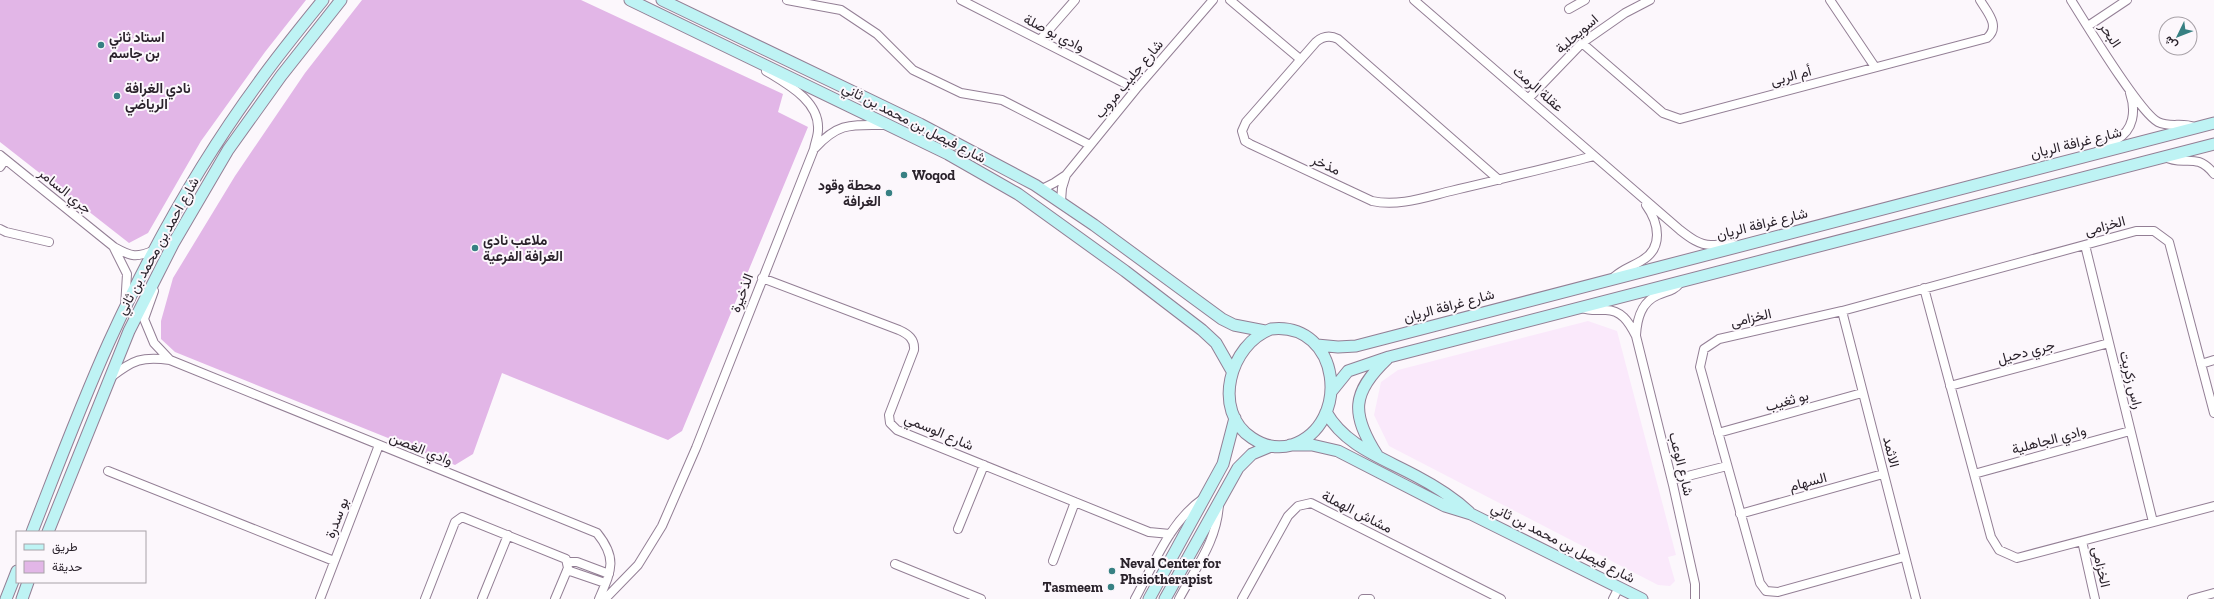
<svg xmlns="http://www.w3.org/2000/svg" width="2214" height="599" font-family="'Zilla Slab',Vazirmatn,serif">
<style>
.built{fill:#fae9fb}
.green{fill:#e2b6e7}
.lines{fill:none;stroke-linecap:round;stroke-linejoin:round}
.street-casing{stroke:#937f95;stroke-width:10}
.secondary-casing{stroke:#937f95;stroke-width:13}
.street{stroke:#fff;stroke-width:8}
.secondary{stroke:#bef3f4;stroke-width:11}
.poi-dot{fill:#378083;stroke:#fcf7fc;stroke-width:1.5}
.labels{text-anchor:middle;dominant-baseline:central;stroke-width:4;stroke-linejoin:round;paint-order:stroke}
.street-label{font-size:14px;fill:#2a222b;stroke:#fcf7fc}
.poi-label{font-size:14px;font-weight:bold;fill:#2a222b;stroke:#fcf7fc;text-anchor:start}
</style>
<rect width="100%" height="100%" fill="#fcf7fc"/>
<path class="built" d="M 1588,321 L 1617,331 L 1676,555 L 1668,557 L 1675,581 L 1670,586 L 1658,585 L 1389,446 L 1374,415 L 1381,382 L 1398,370 Z"/>
<path class="green" d="M 0,0 L 306,0 L 265,52 L 201,141 L 148,233 L 129,243 L 0,142 Z
M 362,0 L 581,0 L 783,94 L 778,112 L 808,127 L 682,431 L 668,440 L 502,373 L 473,454 L 455,465 L 175,352 L 161,339 L 161,321 L 173,278 L 235,176 L 305,73 Z"/>
<g class="lines">
<g class="street-casing">
<path id="street" d="M 787,0 L 841,10 L 877,34 L 913,70 L 961,93 L 1002,100 L 1090,145
M 961,0 L 1136,89
M 1230,0 L 1300,59
M 1414,0 L 1680,230 C 1689,237 1699,245 1711,245 C 1721,245 1728,242 1737,246
M 1830,0 L 1875,67
M 2071,0 C 2085,22 2139,112 2158,122 C 2170,128 2182,122 2194,127
M 1569,9 L 1585,0
M 2088,26 L 2127,0
M 1040,40 L 1075,0
M 1582,43 L 1663,113 L 1680,119 L 1987,38 C 2001,26 1987,12 1980,0
M 1529,98 L 1582,43 L 1625,13 L 1650,0
M 815,148 C 839,122 851,125 885,125
M 2096,153 C 2102,146 2108,144 2116,140 C 2134,130 2136,111 2130,93
M 0,155 L 114,247 C 132,257 136,258 155,250
M 2165,157 C 2184,167 2196,151 2214,174
M 0,167 L 5,160
M 1499,180 L 1338,39 C 1330,35 1323,36 1316,42 L 1246,122 L 1242,131 L 1245,141 L 1250,144 L 1372,201 C 1398,207 1426,197 1451,191 C 1499,180 1546,168 1594,156
M 1042,189 L 1054,183 L 1066,175 L 1136,89 L 1213,0
M 1061,201 L 1062,188 L 1066,175
M 0,229 L 6,232 L 49,242
M 2085,245 L 2153,522
M 114,248 L 127,274 L 125,307
M 1614,277 C 1623,269 1631,267 1641,261 C 1664,248 1659,223 1646,205
M 762,278 L 899,330 C 908,334 915,339 914,350 L 889,415 L 890,423 L 897,430 L 1149,532 L 1170,534
M 1924,288 L 1991,537 L 1999,550 L 2017,558 L 2214,506
M 154,291 L 144,319 L 154,343 L 170,360
M 1582,308 C 1590,311 1596,310 1604,310 C 1621,309 1629,322 1636,336 L 1673,485 L 1695,584 L 1695,599
M 1842,311 L 1916,599
M 1636,335 C 1637,319 1641,302 1658,295 C 1667,291 1674,291 1680,283
M 2201,364 L 2214,360
M 111,377 C 133,360 142,356 170,360 L 597,533 C 618,559 611,571 599,599
M 1950,386 L 2109,343
M 1718,433 L 1862,393
M 108,471 L 334,561
M 1974,474 L 2130,431
M 1672,480 L 1727,466
M 1740,514 L 1883,474
M 958,529 L 984,465
M 2082,541 L 2095,599
M 1904,557 L 1778,592 L 1766,591 L 1760,583 L 1700,367 L 1704,349 L 1719,339 L 1842,311 L 2136,231 L 2154,231 L 2169,242 L 2214,413
M 1053,561 L 1075,502
M 567,562 L 577,562 L 609,574
M 895,564 L 981,599
M 567,570 L 605,583
M 320,599 L 379,445
M 425,599 L 455,522 L 462,517 L 566,559 L 568,568 L 555,599
M 482,599 L 508,535
M 605,599 L 638,565 L 662,526 L 696,448 L 814,149 C 815,143 818,136 818,130 C 820,101 787,84 766,71
M 1135,599 C 1154,564 1170,521 1204,498
M 1179,599 C 1196,567 1217,541 1219,504
M 1242,599 L 1288,516 L 1298,506 L 1311,503 L 1501,599
M 1363,599 L 1370,599
M 1613,599 L 1619,587
M 2192,599 L 2214,593"/>
</g>
<g class="secondary-casing">
<path id="secondary" d="M 630,0 L 948,154 L 1018,194 L 1125,271 L 1202,330 L 1216,343 L 1232,371
M 662,0 L 920,124 L 1035,185 L 1094,225 L 1222,319 L 1234,325 L 1265,331
M 1271,329 C 1341,321 1352,425 1292,445 C 1278,449 1264,446 1252,438 C 1211,411 1230,344 1271,329 Z
M 1317,345 L 1338,347 L 1356,346 L 2214,123
M 1331,392 L 1348,371 L 1389,357 L 2214,144
M 1326,412 C 1345,446 1383,458 1416,476 C 1435,486 1453,497 1469,512
M 1290,445 L 1312,445 L 1338,451 L 1445,506 L 1471,514 L 1642,599
M 1377,455 C 1351,414 1351,393 1387,359
M 32,532 C 57,468 81,404 109,342 C 150,252 200,162 259,82 C 279,54 301,27 323,0
M 48,532 L 129,331 L 173,244 L 228,150 L 281,76 L 341,0
M 6,599 L 17,571
M 22,599 L 28,582
M 1149,599 L 1223,464 L 1235,418
M 1165,599 L 1238,468 L 1252,454 L 1271,446"/>
</g>
<use href="#street" class="street"/>
<use href="#secondary" class="secondary"/>
</g>
<g class="poi-dot">
<circle cx="101" cy="45" r="4"/>
<circle cx="117" cy="96" r="4"/>
<circle cx="904" cy="175" r="4"/>
<circle cx="889" cy="193" r="4"/>
<circle cx="475" cy="248" r="4"/>
<circle cx="1112" cy="571" r="4"/>
<circle cx="1111" cy="587" r="4"/>
</g>
<g class="labels">
<g class="street-label">
<text transform="translate(1054 33) rotate(27)">وادي بو صلة</text>
<text transform="translate(1577 34) rotate(-41)">اسويحلية</text>
<text transform="translate(2110 35) rotate(56)">البحر</text>
<text transform="translate(1791 76) rotate(-15)">أم الربى</text>
<text transform="translate(1129 79) rotate(-50)">شارع جليب مروب</text>
<text transform="translate(1538 89) rotate(41)">عقلة الرمث</text>
<text transform="translate(914 123) rotate(27)">شارع فيصل بن محمد بن ثاني</text>
<text transform="translate(2076 143) rotate(-14)">شارع غرافة الريان</text>
<text transform="translate(1326 165) rotate(25)">مذخر</text>
<text transform="translate(65 191) rotate(39)">جري السامر</text>
<text transform="translate(1762 224) rotate(-14)">شارع غرافة الريان</text>
<text transform="translate(2105 226) rotate(-15)">الخزامى</text>
<text transform="translate(158 246) rotate(-61)">شارع احمد بن محمد بن ثاني</text>
<text transform="translate(742 293) rotate(-69)">الذخيرة</text>
<text transform="translate(1449 306) rotate(-15)">شارع غرافة الريان</text>
<text transform="translate(1751 318) rotate(-13)">الخزامى</text>
<text transform="translate(2026 352) rotate(-15)">جري دحيل</text>
<text transform="translate(2131 380) rotate(76)">راس زكريت</text>
<text transform="translate(1787 401) rotate(-16)">بو ثغيب</text>
<text transform="translate(939 432) rotate(23)">شارع الوسمي</text>
<text transform="translate(2049 440) rotate(-15)">وادي الجاهلية</text>
<text transform="translate(421 449) rotate(22)">وادي الغصن</text>
<text transform="translate(1891 452) rotate(76)">الاثمد</text>
<text transform="translate(1681 464) rotate(76)">شارع الوعب</text>
<text transform="translate(1808 482) rotate(-15)">السهام</text>
<text transform="translate(1357 512) rotate(27)">مشاش الهملة</text>
<text transform="translate(337 518) rotate(-69)">بو سدرة</text>
<text transform="translate(1563 543) rotate(27)">شارع فيصل بن محمد بن ثاني</text>
<text transform="translate(2101 567) rotate(77)">الخزامى</text>
</g>
<g class="poi-label">
<text x="109" y="37">استاد ثاني<tspan x="109" dy="16">بن جاسم</tspan></text>
<text x="125" y="88">نادي الغرافة<tspan x="125" dy="16">الرياضي</tspan></text>
<text x="912" y="175">Woqod</text>
<text x="881" y="185" text-anchor="end">محطة وقود<tspan x="881" dy="16">الغرافة</tspan></text>
<text x="483" y="240">ملاعب نادي<tspan x="483" dy="16">الغرافة الفرعية</tspan></text>
<text x="1120" y="563">Neval Center for<tspan x="1120" dy="16">Phsiotherapist</tspan></text>
<text x="1103" y="587" text-anchor="end">Tasmeem</text>
</g>
</g>
<rect x="16" y="531" width="130" height="52" fill="#fcf7fc" stroke="#a8a2a8"/>
<rect x="24" y="544" width="20" height="6" fill="#bef3f4" stroke="#a8a2a8"/>
<text x="52" y="551" font-size="12" fill="#2a222b">طريق</text>
<rect x="24" y="561" width="20" height="12" fill="#e2b6e7" stroke="#a8a2a8"/>
<text x="52" y="571" font-size="12" fill="#2a222b">حديقة</text>
<g transform="translate(2178 36) rotate(227)"><circle r="19" fill="#fcf7fc" stroke="#a8a2a8"/>
<path d="M0-3L7 15L0 10L-7 15Z" fill="#378083"/>
<text y="-6" font-size="11" font-weight="bold" text-anchor="middle" fill="#2a222b">ش</text>
</g>
</svg>
